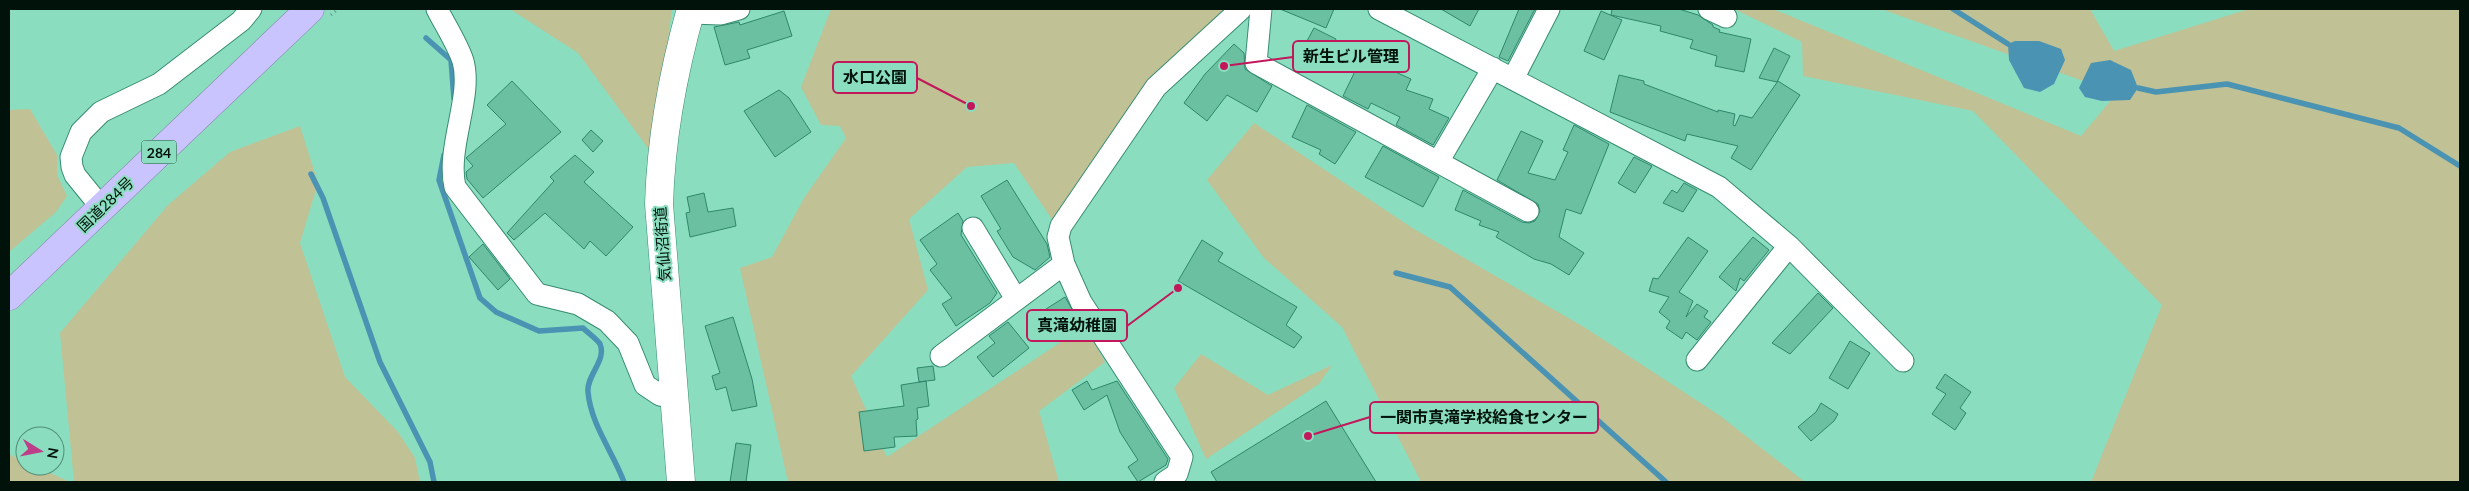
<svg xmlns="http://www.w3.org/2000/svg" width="2469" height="491" font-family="Lato,'Noto Sans JP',sans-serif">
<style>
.green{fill:#c0c195}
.water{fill:#4a93b3}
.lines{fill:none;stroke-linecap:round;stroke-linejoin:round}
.stream{stroke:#4a93b3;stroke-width:5.5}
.building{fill:#6cc0a2;stroke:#2e876a}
.street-casing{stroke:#378d71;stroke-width:23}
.secondary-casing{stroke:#378d71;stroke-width:29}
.highway-casing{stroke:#8386a8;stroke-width:29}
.path{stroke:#5d9b83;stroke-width:3;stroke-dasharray:1 4;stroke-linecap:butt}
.street{stroke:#fff;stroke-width:21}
.secondary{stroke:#fff;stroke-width:28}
.highway{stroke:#c9c4fd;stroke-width:28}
.labels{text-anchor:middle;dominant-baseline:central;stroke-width:4;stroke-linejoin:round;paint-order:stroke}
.shield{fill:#8adebf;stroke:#294f40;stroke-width:1}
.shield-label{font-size:14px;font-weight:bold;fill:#00120a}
.street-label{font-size:15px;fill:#00120a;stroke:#8adebf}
.leader{fill:none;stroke:#c2185b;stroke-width:2}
.callout-dot{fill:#c2185b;stroke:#8adebf;stroke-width:2}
.callout{fill:#8adebf;stroke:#c2185b;stroke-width:2}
.callout-label{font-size:16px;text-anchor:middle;font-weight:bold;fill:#00120a}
</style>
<rect width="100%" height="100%" fill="#8adebf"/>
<path class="green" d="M 510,9 L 672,9 L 653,155 L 578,53 Z
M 831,9 L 1227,9 L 1053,221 L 1014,163 L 967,167 L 909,219 L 928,290 L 851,376 L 887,457 L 1085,326 L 1105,362 L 1039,411 L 1059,482 L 788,482 L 740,268 L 772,257 L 804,198 L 846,138 L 840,126 L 821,125 L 801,87 Z
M 1734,9 L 1773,9 L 2081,136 L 2117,93 L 1881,9 L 2090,9 L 2114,51 L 2249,9 L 2460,9 L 2460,160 L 2458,160 L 2460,162 L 2460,482 L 2091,482 L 2162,305 L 1973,111 L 1803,76 L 1802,42 Z
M 30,109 L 57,155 L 57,175 L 67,196 L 56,212 L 9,252 L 9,110 Z
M 1254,123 L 1414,229 L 1584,327 L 1719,415 L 1805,482 L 1421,482 L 1342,327 L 1264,258 L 1207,180 Z
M 300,126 L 318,183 L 300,243 L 345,377 L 398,432 L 415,458 L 420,482 L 74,482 L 60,333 L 168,205 L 230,152 Z
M 1201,354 L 1268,395 L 1332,365 L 1319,384 L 1206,459 L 1174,388 Z
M 9,454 L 25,462 L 25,466 L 35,466 L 70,482 L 9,482 Z"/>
<path class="water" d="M 2015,41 L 2039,41 L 2061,49 L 2065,60 L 2054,84 L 2040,92 L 2024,88 L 2009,60 L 2008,44 Z
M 2110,60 L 2131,70 L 2138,88 L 2130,100 L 2102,101 L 2085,97 L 2079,88 L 2091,63 Z"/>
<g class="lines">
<path class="stream" d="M 1953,9 L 2008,44
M 426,38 L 451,60 L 454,99
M 2138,88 L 2156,92 L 2227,84 L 2399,128 L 2460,166
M 444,155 L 439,180 L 480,298 L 496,312 L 539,331 L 583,328 C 588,333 597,339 600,344 C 607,360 586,376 588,392 C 591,425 613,452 624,482
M 311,174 L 323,198 L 380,362 L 430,462 L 434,482
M 1396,273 L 1450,287 L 1666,482"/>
</g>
<path class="building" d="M 1280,9 L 1334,9 L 1326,28 Z
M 1441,9 L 1479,9 L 1470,26 Z
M 1519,9 L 1535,9 L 1508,61 L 1499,57 Z
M 1612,9 L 1679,9 L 1698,15 L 1713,25 L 1713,27 L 1720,30 L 1719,32 L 1751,39 L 1744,72 L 1715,66 L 1717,56 L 1690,48 L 1693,40 L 1660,31 L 1661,26 L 1611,15 Z
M 784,11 L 792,36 L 747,50 L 750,58 L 725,65 L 714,27 L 739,22 L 740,25 Z
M 1601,11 L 1622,20 L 1604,60 L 1584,51 Z
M 1314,28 L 1336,39 L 1324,64 L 1301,52 Z
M 1234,44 L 1244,53 L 1245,69 L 1272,86 L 1257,112 L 1227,95 L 1207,121 L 1184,103 L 1205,74 Z
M 1774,48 L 1790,56 L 1777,82 L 1759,78 Z
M 1362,57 L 1411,79 L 1406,90 L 1433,99 L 1429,109 L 1449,118 L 1433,145 L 1396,125 L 1400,117 L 1371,103 L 1368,109 L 1343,96 Z
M 1619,75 L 1644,81 L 1644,84 L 1718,112 L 1718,110 L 1735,114 L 1733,125 L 1735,126 L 1740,115 L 1752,118 L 1778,81 L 1800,95 L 1751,170 L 1731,158 L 1738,146 L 1687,134 L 1685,141 L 1610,112 Z
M 512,81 L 561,132 L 483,198 L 467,179 L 466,172 L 473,166 L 466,158 L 506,124 L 487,105 Z
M 779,90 L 789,98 L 811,132 L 775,157 L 744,111 Z
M 1307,105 L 1356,132 L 1335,164 L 1319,154 L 1321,150 L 1292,137 Z
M 1574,125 L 1609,144 L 1581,214 L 1566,209 L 1559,237 L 1584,253 L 1569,275 L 1551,264 L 1534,259 L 1496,237 L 1499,232 L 1479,225 L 1481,221 L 1455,210 L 1463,190 L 1522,222 L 1529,223 L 1535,221 L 1540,211 L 1538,204 L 1497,180 L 1521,131 L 1543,141 L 1528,173 L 1555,180 L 1568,152 L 1563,150 Z
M 591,130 L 603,141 L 593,152 L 582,140 Z
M 1383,146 L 1439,177 L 1423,207 L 1365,177 Z
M 575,155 L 594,172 L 584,182 L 633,227 L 606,256 L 590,241 L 584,249 L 545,213 L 514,240 L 507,233 L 554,181 L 550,177 Z
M 1634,157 L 1652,166 L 1635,193 L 1618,183 Z
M 1007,180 L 1047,244 L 1050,257 L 1035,270 L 1013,257 L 997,231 L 1001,229 L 981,196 Z
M 1684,183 L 1697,190 L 1683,212 L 1663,203 L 1672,190 L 1677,193 Z
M 704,193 L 708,212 L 733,208 L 736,226 L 690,237 L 686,213 L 690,212 L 687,197 Z
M 958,213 L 963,221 L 961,235 L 997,293 L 990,303 L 956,326 L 942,304 L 952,298 L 930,270 L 937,264 L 920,240 Z
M 1688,237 L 1708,251 L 1679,292 L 1693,301 L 1686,317 L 1697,304 L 1708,311 L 1704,317 L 1711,322 L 1697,340 L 1686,332 L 1682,339 L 1666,328 L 1670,321 L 1659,312 L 1669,297 L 1649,291 L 1653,278 L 1658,279 Z
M 1753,237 L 1769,250 L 1744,281 L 1740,278 L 1736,291 L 1719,277 Z
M 1202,240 L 1223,253 L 1218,261 L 1297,307 L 1286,325 L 1302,337 L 1294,348 L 1178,281 Z
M 483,244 L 510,279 L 498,290 L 469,257 Z
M 1818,293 L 1833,308 L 1790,354 L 1772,343 Z
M 1065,297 L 1078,320 L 1060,331 L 1046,309 Z
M 733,317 L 752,379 L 757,406 L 732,411 L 726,387 L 716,390 L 712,376 L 720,373 L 705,326 Z
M 1008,322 L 1029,348 L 993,377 L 977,357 L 995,343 L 989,336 Z
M 1850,341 L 1870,353 L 1848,389 L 1829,378 Z
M 933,366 L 935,380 L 919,382 L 917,368 Z
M 1945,374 L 1971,392 L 1960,408 L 1966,413 L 1955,430 L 1932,414 L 1946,394 L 1936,388 Z
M 926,381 L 929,406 L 917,408 L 918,419 L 916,420 L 917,436 L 894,437 L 895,447 L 864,451 L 859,412 L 904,406 L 901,385 Z
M 1087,381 L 1092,390 L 1117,381 L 1168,459 L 1166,465 L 1138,482 L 1128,467 L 1138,460 L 1120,432 L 1107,395 L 1084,410 L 1072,390 Z
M 1326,401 L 1376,482 L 1217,482 L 1211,472 Z
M 1821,403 L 1838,414 L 1834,421 L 1811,441 L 1798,427 L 1816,412 Z
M 736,443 L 751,445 L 746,482 L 730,482 Z"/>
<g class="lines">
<g class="street-casing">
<path id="street" d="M 437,9 C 445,25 457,43 463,61 C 473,97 446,147 455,187 L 537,294 L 578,304 L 607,321 L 628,343 L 645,385 L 660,395 L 674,397
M 1261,9 L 1256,63 L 1528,211
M 1379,9 L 1719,187 L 1789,246 L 1903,361
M 1709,9 L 1726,17
M 690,13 L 721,14 L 739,9
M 1513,79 L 1549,9
M 1438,162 L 1493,68
M 101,207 L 75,175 L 72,167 L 71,157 L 81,132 L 101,112 L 159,84 L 241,21 L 251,9
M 973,228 L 1016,299
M 941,356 L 1064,264
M 1697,360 L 1789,246
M 1165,482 L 1177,474 L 1182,457 L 1081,302 L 1064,264 L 1058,237 L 1061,226 L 1156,87 L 1241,9"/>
</g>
<g class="secondary-casing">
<path id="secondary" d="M 681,482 L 659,204 C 661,138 673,73 691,9"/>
</g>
<g class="highway-casing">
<path id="highway" d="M 9,296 L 310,9"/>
</g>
<path class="path" d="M 331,15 L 338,9"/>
<use href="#street" class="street"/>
<use href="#secondary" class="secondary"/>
<use href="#highway" class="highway"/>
</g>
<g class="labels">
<rect class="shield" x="141.5" y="140.5" width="35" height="23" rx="4"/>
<g class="shield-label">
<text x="159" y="152">284</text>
</g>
<g class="street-label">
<text transform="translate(105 204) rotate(-44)">国道284号</text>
<text transform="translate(662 244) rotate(-94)">気仙沼街道</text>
</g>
</g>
<path class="leader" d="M1224 66L1293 57M971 106L917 78M1178 288L1127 326M1308 436L1370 417"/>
<g class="callout-dot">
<circle cx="1224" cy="66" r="5"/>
<circle cx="971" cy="106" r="5"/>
<circle cx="1178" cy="288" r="5"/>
<circle cx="1308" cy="436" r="5"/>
</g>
<g class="callout">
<rect x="1293" y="41" width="116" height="31" rx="5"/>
<rect x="833" y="62" width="84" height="31" rx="5"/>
<rect x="1027" y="310" width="100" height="31" rx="5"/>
<rect x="1370" y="402" width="228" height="31" rx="5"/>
</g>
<g class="callout-label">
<text x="1351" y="62">新生ビル管理</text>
<text x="875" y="83">水口公園</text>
<text x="1077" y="331">真滝幼稚園</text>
<text x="1484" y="423">一関市真滝学校給食センター</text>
</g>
<rect width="2469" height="491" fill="none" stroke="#00120a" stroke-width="20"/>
<g transform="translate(40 451) rotate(100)"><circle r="24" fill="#8adebf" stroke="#538c77"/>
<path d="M0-4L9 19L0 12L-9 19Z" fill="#bd3d88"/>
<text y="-8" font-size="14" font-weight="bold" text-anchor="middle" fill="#00120a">N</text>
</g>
</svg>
